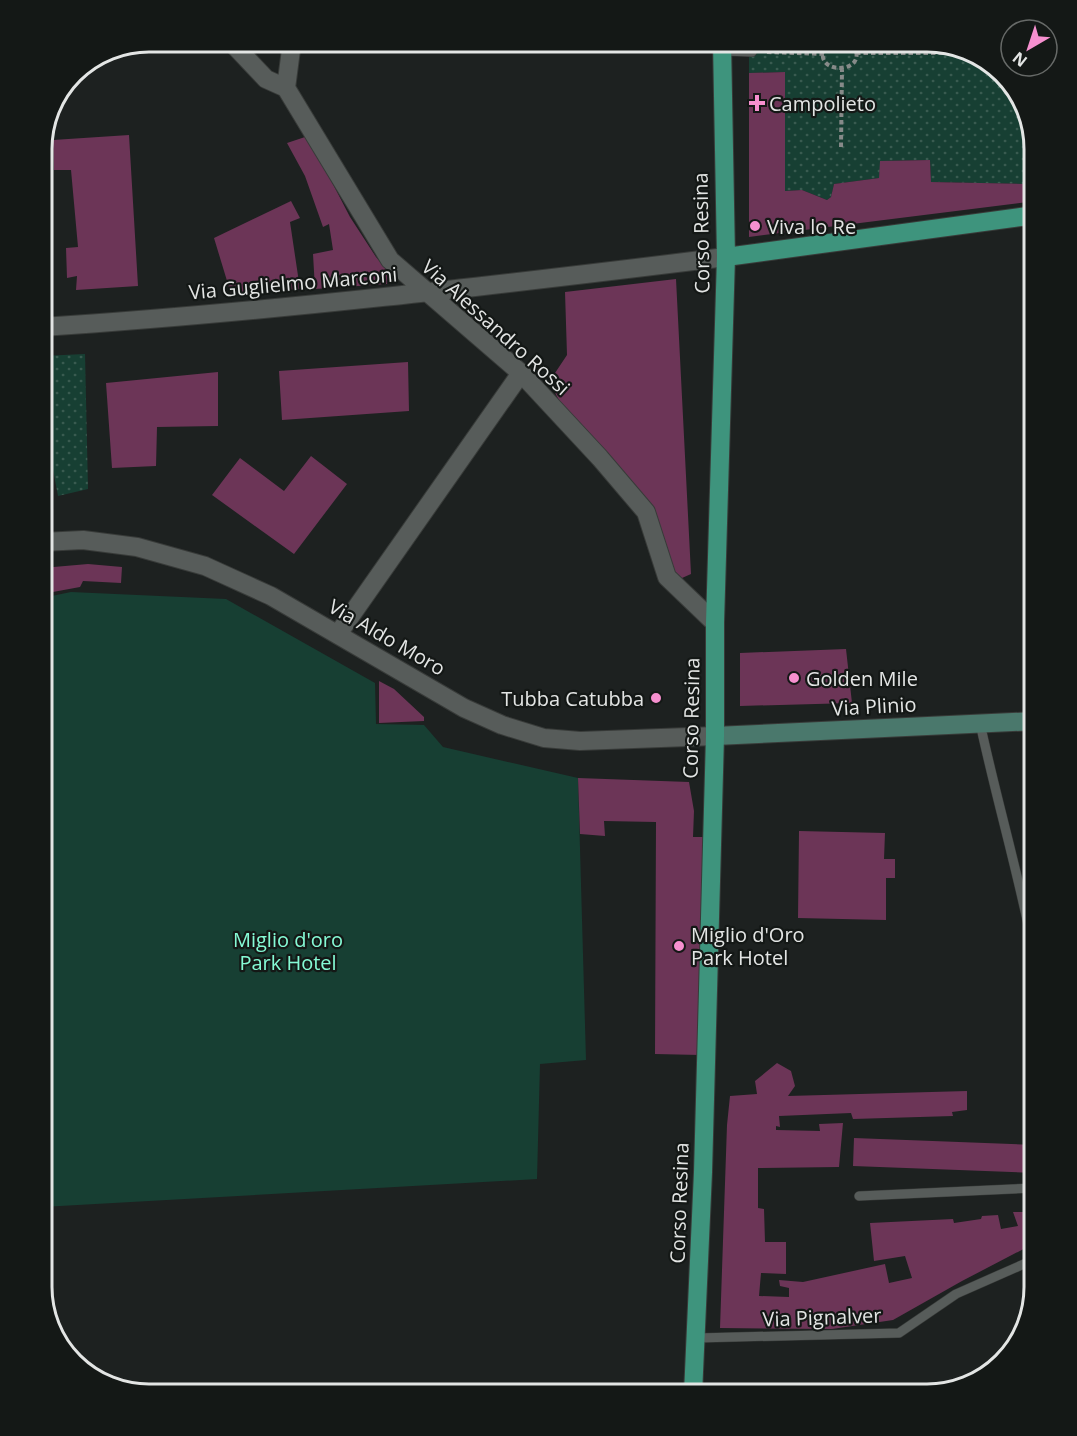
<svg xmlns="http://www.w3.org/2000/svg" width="1077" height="1436" font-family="'Open Sans',sans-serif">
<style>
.grass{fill:url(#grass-dots)}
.park{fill:#173f33}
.building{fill:#6c3557}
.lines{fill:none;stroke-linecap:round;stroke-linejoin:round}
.lane-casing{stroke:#383b39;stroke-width:10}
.street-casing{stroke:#383b39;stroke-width:20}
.secondary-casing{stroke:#383b39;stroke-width:20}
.primary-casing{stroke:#383b39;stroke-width:20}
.path{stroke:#878a89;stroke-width:4;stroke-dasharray:4.5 3;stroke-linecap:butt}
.lane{stroke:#575c5a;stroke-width:9}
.street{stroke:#575c5a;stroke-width:18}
.secondary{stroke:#4a786c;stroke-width:18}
.primary{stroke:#3e947d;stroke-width:18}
.poi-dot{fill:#f690cf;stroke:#141816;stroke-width:2}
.labels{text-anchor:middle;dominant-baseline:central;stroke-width:4.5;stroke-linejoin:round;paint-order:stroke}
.poi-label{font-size:20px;fill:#e3e5e4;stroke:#141816;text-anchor:start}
.street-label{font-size:20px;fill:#e3e5e4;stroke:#141816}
.park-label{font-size:20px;fill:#85fad5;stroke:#141816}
.rim{fill:none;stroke:#e3e5e4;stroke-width:3}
</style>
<defs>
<pattern id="grass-dots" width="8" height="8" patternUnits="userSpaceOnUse" patternTransform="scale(1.5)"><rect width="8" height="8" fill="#173f33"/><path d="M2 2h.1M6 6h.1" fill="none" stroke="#395b50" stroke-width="1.8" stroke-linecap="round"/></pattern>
</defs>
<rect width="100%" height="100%" fill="#1d2120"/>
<path class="grass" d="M 749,42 L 934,42 L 981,57 L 1017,90 L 1022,106 L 1024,184 L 931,182 L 930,160 L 881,161 L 879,178 L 834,184 L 831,197 L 827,200 L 802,190 L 785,191 L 785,72 L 749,73 Z
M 85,354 L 88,489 L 58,496 L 42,411 L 42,356 Z"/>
<path class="park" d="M 71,592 L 226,599 L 375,683 L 376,724 L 424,725 L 443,747 L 578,778 L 586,1060 L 540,1064 L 537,1179 L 42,1207 L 42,598 Z"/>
<path class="building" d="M 785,72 L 785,191 L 802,190 L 827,200 L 831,197 L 834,184 L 879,178 L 880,161 L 930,160 L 931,182 L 1024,184 L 1023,109 L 1035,150 L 1035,201 L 749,237 L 749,73 Z
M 129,135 L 138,286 L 76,290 L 77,276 L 67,278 L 66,248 L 78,247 L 71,170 L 54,170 L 53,140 Z
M 308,136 L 350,217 L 376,257 L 388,271 L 387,284 L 315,289 L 313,254 L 333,250 L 329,224 L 323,227 L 305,176 L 287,143 Z
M 291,201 L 300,218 L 290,222 L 300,289 L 231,294 L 214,238 Z
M 42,216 L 45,216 L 51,291 L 42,291 Z
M 676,279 L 691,574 L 682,578 L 672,571 L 653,513 L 561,404 L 552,387 L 555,373 L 567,355 L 565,292 Z
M 408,362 L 409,411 L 282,420 L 279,371 Z
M 218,372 L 218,426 L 157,427 L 156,466 L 112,468 L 106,383 Z
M 42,420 L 47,432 L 42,435 Z
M 311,456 L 347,484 L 294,554 L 212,495 L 240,458 L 284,491 Z
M 42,464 L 53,501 L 42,504 Z
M 88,564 L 122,567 L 121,583 L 83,581 L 80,587 L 42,594 L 42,568 Z
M 846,649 L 852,703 L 740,706 L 740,653 Z
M 379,681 L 394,689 L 424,717 L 424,721 L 379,723 Z
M 578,778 L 689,782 L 694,811 L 693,837 L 705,837 L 700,1055 L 655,1054 L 656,822 L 604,821 L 605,836 L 580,834 Z
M 799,831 L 885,833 L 884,859 L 895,859 L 895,878 L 886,878 L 886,920 L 798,918 Z
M 777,1063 L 791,1071 L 795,1086 L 788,1096 L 967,1091 L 967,1110 L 952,1112 L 953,1116 L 853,1119 L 851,1113 L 779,1116 L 780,1127 L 776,1126 L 776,1130 L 820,1131 L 819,1124 L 843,1123 L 839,1167 L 758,1168 L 758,1208 L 764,1209 L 765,1242 L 786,1242 L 786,1274 L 761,1273 L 759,1296 L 789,1297 L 789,1288 L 780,1286 L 779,1280 L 803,1282 L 885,1264 L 889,1283 L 912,1278 L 905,1256 L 874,1261 L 870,1223 L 953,1219 L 954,1223 L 981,1219 L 982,1216 L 998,1215 L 1001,1229 L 1018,1226 L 1013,1212 L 1035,1212 L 1035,1243 L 962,1281 L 893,1320 L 832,1329 L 720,1328 L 727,1125 L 730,1096 L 757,1094 L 755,1081 Z
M 854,1138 L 1035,1145 L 1035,1173 L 853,1166 Z"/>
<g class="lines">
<g class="lane-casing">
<path id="lane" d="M 722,51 L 752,52
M 980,723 C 997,802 1020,879 1035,958
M 859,1196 L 1035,1188
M 697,1338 L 899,1333 L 956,1294 L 1033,1260 L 1035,1258"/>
</g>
<g class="street-casing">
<path id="street" d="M 231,42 L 266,79 L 286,88
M 292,42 L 286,88 L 390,260 L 521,373 L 600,458 L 646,512 L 667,577 L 715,623
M 42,327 C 271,312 498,285 726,257
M 42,542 L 83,540 L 137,547 L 205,566 L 271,596 L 464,708 L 502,725 L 544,738 L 580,741 L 715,736
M 338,634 L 521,373
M 677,1394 L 693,1393"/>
</g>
<g class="secondary-casing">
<path id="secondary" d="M 715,736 L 1035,721"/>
</g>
<g class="primary-casing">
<path id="primary" d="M 726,257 L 1035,215
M 693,1394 L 703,1172 L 715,736 L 715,623 L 726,257 L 722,42"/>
</g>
<path class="path" d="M 828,42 C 803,77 877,76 851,42
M 767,52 L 824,54
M 856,53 L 968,53
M 841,147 L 842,69"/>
<use href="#lane" class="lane"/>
<use href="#street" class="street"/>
<use href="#secondary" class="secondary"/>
<use href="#primary" class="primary"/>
</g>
<g class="poi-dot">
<path d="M754 94h6v6h6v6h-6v6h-6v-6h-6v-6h6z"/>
<circle cx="755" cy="226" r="6"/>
<circle cx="794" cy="678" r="6"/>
<circle cx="656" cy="698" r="6"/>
<circle cx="679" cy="946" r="6"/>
</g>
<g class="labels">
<g class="poi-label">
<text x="769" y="103">Campolieto</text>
<text x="767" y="226">Viva lo Re</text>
<text x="806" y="678">Golden Mile</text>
<text x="644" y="698" text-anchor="end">Tubba Catubba</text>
<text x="691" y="934">Miglio d'Oro<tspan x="691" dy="23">Park Hotel</tspan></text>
</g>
<g class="street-label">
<text transform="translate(701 233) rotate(-91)">Corso Resina</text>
<text transform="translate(293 283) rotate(-5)">Via Guglielmo Marconi</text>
<text transform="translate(496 327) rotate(42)">Via Alessandro Rossi</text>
<text transform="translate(387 637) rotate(30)">Via Aldo Moro</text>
<text transform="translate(874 706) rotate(-3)">Via Plinio</text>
<text transform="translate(691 718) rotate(-89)">Corso Resina</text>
<text transform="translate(679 1203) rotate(-88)">Corso Resina</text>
<text transform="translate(822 1317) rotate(-2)">Via Pignalver</text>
</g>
<g class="park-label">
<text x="288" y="939">Miglio d'oro<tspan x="288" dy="23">Park Hotel</tspan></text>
</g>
</g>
<path d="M0 0H1077V1436H0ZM149 52H927A97 97 0 0 1 1024 149V1287A97 97 0 0 1 927 1384H149A97 97 0 0 1 52 1287V149A97 97 0 0 1 149 52Z" fill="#141816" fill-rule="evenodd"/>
<path class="rim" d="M149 52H927A97 97 0 0 1 1024 149V1287A97 97 0 0 1 927 1384H149A97 97 0 0 1 52 1287V149A97 97 0 0 1 149 52Z"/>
<g transform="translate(1029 48) rotate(219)"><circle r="28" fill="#141816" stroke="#676a68" stroke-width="1.5"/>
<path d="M0-4.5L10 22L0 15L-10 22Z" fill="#f690cf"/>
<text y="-9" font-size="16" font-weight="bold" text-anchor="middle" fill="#e3e5e4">N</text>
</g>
</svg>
